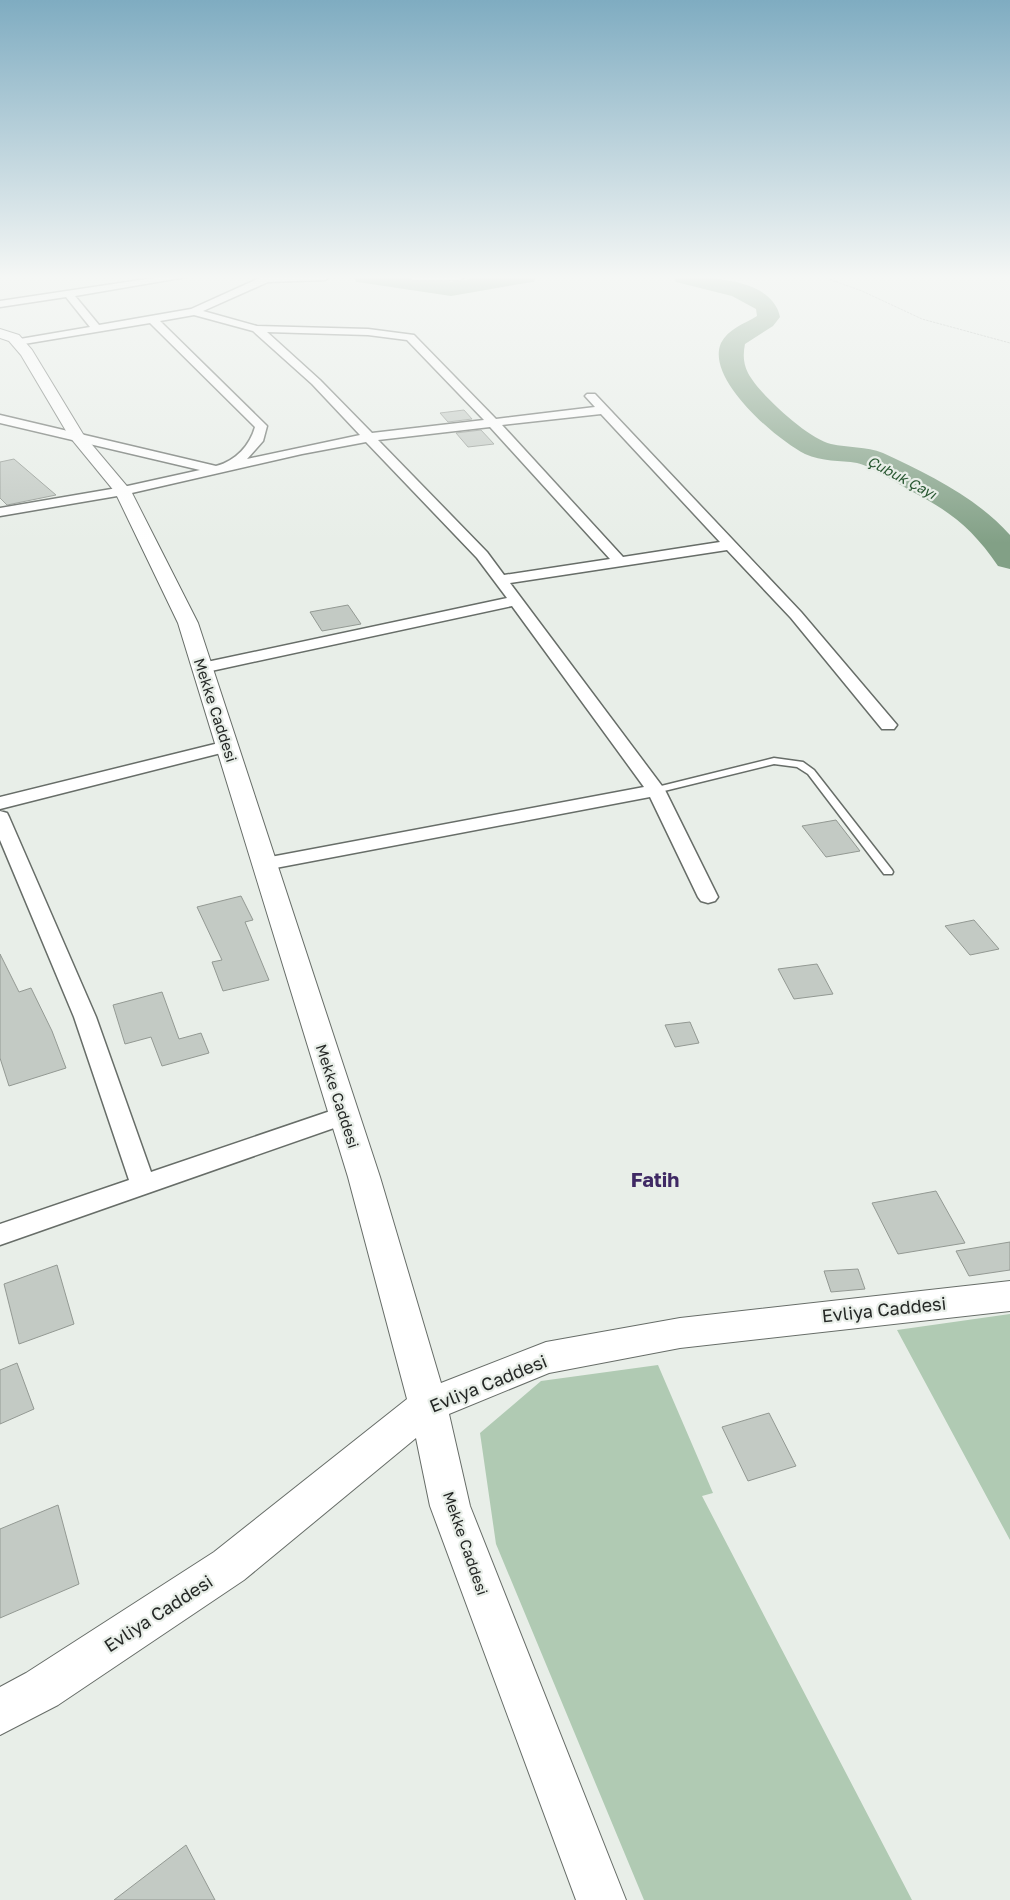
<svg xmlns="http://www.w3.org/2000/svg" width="1010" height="1900" font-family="'Golos Text',sans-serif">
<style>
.green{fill:#b0cab3}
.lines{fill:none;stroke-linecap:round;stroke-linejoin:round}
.river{fill:#82a086;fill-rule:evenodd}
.building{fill:#c3cac4;stroke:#939993}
.lane-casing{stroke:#676d68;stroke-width:3}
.street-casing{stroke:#676d68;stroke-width:3}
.secondary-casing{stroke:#676d68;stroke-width:2}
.path{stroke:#adb2ae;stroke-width:1;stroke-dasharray:2.5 1;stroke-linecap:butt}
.lane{fill:#fff;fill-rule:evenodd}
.street{fill:#fff;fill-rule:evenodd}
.secondary{fill:#fff;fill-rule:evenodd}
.labels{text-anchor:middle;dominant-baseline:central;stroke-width:4.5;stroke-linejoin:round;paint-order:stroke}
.far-water-label{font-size:14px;font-style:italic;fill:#285731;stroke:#e8eee8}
.street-label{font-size:15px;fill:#252826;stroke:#e8eee8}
.near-street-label{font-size:18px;fill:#252826;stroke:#e8eee8}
.district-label{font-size:20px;font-weight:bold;fill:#3f2964;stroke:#e8eee8}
</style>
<rect width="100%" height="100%" fill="#e8eee8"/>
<path class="green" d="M 1010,1314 L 1010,1540 L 897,1330 Z
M 658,1365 L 713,1493 L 702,1496 L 912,1900 L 644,1900 L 496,1544 L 480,1433 L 541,1381 Z"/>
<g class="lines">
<path class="river" d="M 354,277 L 414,277 L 451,282 L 483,277 L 536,277 L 534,282 L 526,283 L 451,296 L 364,283 L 356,282 Z
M 674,277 C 706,277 772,277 780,317 L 773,326 L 745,344 C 743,354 743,363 748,373 C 759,394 808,439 831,444 C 848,448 866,446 883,453 C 928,474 976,497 1010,535 L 1010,569 L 998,566 C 973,529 950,511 911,491 C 897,483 871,466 857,463 C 840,460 822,462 805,454 C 777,440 705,379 721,343 C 728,329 744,324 757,316 L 756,309 L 732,296 L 676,282 Z"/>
</g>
<path class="building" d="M 464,410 L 472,419 L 448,422 L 440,413 Z
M 481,430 L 494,444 L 468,447 L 456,433 Z
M 14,459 L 56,495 L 7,505 L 0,498 L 0,462 Z
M 348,605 L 361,624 L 322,631 L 310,612 Z
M 836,820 L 860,851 L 826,857 L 802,826 Z
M 241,896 L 253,920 L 245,922 L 269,980 L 223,991 L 212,962 L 222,960 L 197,907 Z
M 974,920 L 999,949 L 970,955 L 945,926 Z
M 0,954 L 19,992 L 31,988 L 52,1031 L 66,1068 L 9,1086 L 0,1058 Z
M 817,964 L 833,994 L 794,999 L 778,969 Z
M 162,992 L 179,1039 L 201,1033 L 209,1053 L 162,1066 L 151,1037 L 125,1044 L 113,1005 Z
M 690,1022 L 699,1043 L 675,1047 L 665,1025 Z
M 936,1191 L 965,1243 L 898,1254 L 872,1203 Z
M 1010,1242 L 1010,1270 L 969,1276 L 956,1251 Z
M 57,1265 L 74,1324 L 19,1344 L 4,1284 Z
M 858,1269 L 865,1289 L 831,1292 L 824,1271 Z
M 17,1363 L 34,1409 L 0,1424 L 0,1370 Z
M 769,1413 L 796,1466 L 748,1481 L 722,1427 Z
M 58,1505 L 79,1584 L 0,1618 L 0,1529 Z
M 186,1845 L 215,1900 L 114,1900 Z"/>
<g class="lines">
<g class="lane-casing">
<path id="lane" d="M 774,758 L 803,762 L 814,770 L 892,870 L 893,872 L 892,874 L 884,874 L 808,774 L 797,767 L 774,764 L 656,793 L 651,790 L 653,788 Z"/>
</g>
<g class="street-casing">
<path id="street" d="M 160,277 L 186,277 L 75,296 L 99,325 L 191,309 L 262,277 L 329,277 L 325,280 L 268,282 L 203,311 L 257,326 L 368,329 L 414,335 L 496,419 L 595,407 L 585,396 L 587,394 L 595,394 L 801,612 L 897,725 L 894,729 L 882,729 L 791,618 L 727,550 L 510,583 L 665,790 L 718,897 L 715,901 L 708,903 L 701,901 L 698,897 L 650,797 L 265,870 L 258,868 L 255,864 L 258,860 L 265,858 L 644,787 L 512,606 L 202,673 L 196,671 L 194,668 L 202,663 L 507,598 L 477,558 L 366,442 L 302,454 L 123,495 L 0,516 L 0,508 L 123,487 L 200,470 L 0,423 L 0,415 L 216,466 C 236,461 250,445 255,427 L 150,323 L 18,345 L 14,344 L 14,340 L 90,327 L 66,297 L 0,307 L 0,301 ZM 194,315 L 253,331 L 312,384 L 360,435 L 247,459 L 263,441 L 267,426 L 160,321 ZM 267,332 L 368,335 L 407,340 L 484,420 L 372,433 L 320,380 ZM 601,414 L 720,542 L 623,557 L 502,425 ZM 490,427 L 610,559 L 504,575 L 487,552 L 378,440 Z
M 408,277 L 464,277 L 460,280 L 412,280 Z
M 227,741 L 233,742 L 236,746 L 233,750 L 0,809 L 0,797 Z
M 0,811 L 7,813 L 9,817 L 96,1017 L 151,1172 L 345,1106 L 354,1109 L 357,1115 L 354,1121 L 0,1245 L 0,1224 L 129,1180 L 74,1017 L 0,840 Z"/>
</g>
<g class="secondary-casing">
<path id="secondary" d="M 0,329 L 19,335 L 32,350 L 83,434 L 131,491 L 198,623 L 380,1177 L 441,1383 L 546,1342 L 680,1318 L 1010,1281 L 1010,1311 L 680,1348 L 549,1373 L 449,1414 L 470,1506 L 626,1900 L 576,1900 L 430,1506 L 416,1438 L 244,1580 L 58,1705 L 0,1735 L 0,1687 L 26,1673 L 214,1552 L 407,1399 L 348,1177 L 178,623 L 115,492 L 69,436 L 21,355 L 9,341 L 0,338 Z"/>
</g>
<path class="path" d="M 823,277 L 862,291 L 922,319 L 1010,343"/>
<use href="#lane" class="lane"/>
<use href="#street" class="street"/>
<use href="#secondary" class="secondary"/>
</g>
<linearGradient id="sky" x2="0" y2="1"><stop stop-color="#7facc1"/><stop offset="0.51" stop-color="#f5f7f5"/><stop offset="1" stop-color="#f5f7f5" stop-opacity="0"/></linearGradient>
<rect width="1010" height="543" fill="url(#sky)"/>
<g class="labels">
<g class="far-water-label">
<text transform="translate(902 477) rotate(28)">Çubuk Çayı</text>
</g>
<g class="street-label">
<text transform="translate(216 710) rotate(72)">Mekke Caddesi</text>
<text transform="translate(338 1096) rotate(72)">Mekke Caddesi</text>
<text transform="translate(466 1543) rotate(71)">Mekke Caddesi</text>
</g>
<g class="near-street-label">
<text transform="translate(884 1309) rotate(-6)">Evliya Caddesi</text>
<text transform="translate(488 1383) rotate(-22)">Evliya Caddesi</text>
<text transform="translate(158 1613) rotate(-33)">Evliya Caddesi</text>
</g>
<g class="district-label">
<text x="655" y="1179">Fatih</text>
</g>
</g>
</svg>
